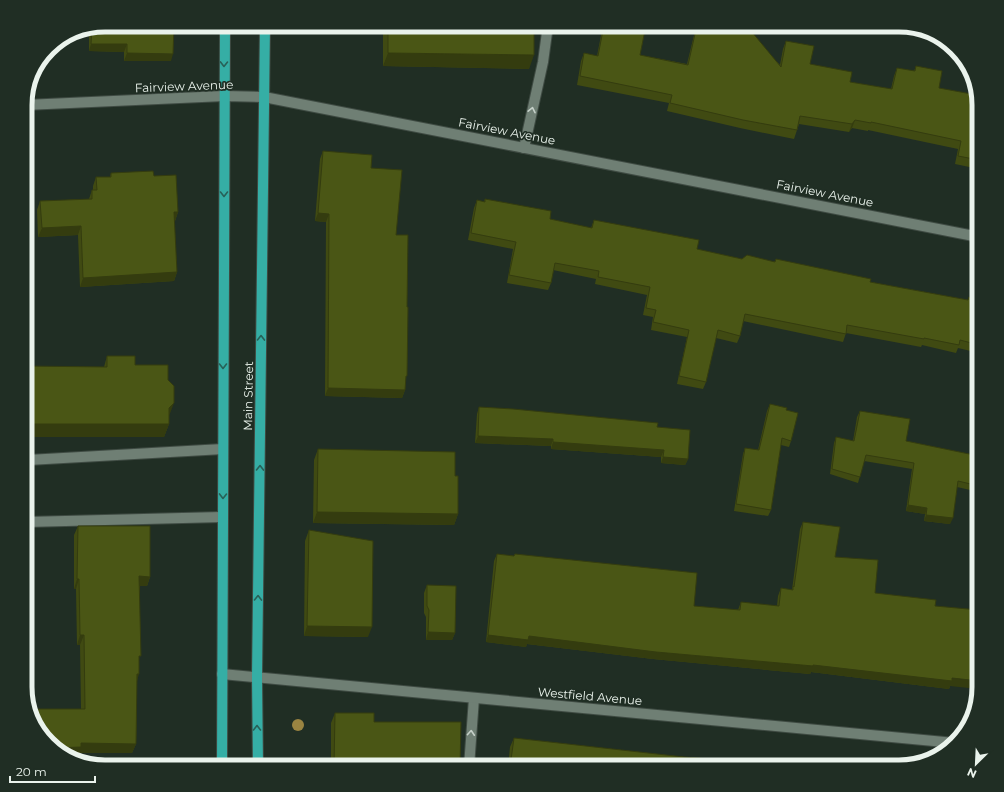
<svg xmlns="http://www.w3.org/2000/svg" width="1004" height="792" font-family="Montserrat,sans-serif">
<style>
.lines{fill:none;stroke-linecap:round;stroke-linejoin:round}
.lane-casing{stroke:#3f4b43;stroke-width:12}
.street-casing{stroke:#3f4b43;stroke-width:12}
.secondary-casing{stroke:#3f4b43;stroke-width:12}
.primary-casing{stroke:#3f4b43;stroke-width:12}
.lane{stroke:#6f7f74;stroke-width:10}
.street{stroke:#6f7f74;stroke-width:10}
.secondary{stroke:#6f7f74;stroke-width:10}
.primary{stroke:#35aea5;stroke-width:10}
.tree{fill:#9a8441}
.wall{fill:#404a12}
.shaded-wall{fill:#343c0f}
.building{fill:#4a5615;stroke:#343c0f}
.oneway{stroke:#286158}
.oneway2{stroke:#c5d0c8}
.labels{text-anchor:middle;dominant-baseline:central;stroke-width:3.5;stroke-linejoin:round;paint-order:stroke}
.street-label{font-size:12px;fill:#eaf3ec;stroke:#202e24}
.rim{fill:none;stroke:#eaf3ec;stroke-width:5}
</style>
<rect width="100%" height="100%" fill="#202e24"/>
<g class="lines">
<g class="lane-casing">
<path id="lane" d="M 524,148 L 543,62 L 548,25
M 26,522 L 222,517
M 25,548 L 28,460 L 223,449
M 469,767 L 474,698"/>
</g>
<g class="street-casing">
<path id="street" d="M 25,105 L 224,96 L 264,97 L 979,237"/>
</g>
<g class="secondary-casing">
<path id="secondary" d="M 222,674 L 955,743"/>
</g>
<g class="primary-casing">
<path id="primary" d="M 222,767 L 225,25
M 258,767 L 257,677 L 265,25"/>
</g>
<use href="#lane" class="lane"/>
<use href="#street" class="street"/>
<use href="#secondary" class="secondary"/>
<use href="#primary" class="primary"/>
</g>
<circle class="tree" cx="298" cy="725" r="6"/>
<path class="wall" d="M 105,25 L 171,61 L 124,61 L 124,52 L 89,51 L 89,28 Z
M 383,25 L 534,25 L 529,69 L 383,66 Z
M 603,25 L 646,25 L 640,55 L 687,64 L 695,31 L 697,25 L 742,25 L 780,65 L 783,49 L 786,41 L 810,64 L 850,82 L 891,89 L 894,76 L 897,68 L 914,71 L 916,66 L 939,88 L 979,105 L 979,169 L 955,164 L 958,149 L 868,130 L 868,131 L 852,128 L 849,132 L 799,124 L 794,139 L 740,128 L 667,111 L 669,103 L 577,85 L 581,61 L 584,53 L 597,56 Z
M 323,151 L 371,168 L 396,235 L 405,380 L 405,390 L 402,398 L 325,396 L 326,222 L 315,221 L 320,159 Z
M 111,173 L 154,176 L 178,212 L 175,221 L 174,221 L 177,272 L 174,281 L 80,287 L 78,235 L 38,237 L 37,210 L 40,201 L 89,199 L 92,190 L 93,190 L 93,186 L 96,177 L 110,177 Z
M 485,199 L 550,219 L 591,228 L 594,220 L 697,249 L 742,259 L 774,262 L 776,259 L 870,282 L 968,300 L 969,297 L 979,300 L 979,353 L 958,348 L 956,353 L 922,345 L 921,347 L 846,333 L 843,342 L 743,321 L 740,336 L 737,343 L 716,338 L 706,382 L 703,389 L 677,384 L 687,337 L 651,330 L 653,317 L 643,315 L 647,295 L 595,284 L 596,279 L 553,270 L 551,283 L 548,290 L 507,283 L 513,249 L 468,240 L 474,208 L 477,200 L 484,202 Z
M 107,356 L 135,365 L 168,380 L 169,424 L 164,437 L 104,367 Z
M 770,404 L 786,410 L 791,441 L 789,447 L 781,445 L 771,510 L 768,516 L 734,511 L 743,454 L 745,448 L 758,450 L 767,411 Z
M 479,407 L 657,427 L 688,459 L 685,465 L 661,463 L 661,457 L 551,449 L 551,446 L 475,443 L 477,414 Z
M 860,411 L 906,441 L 979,456 L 979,492 L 957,487 L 950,524 L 924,521 L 925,514 L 906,511 L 912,469 L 864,461 L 858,483 L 830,474 L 834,443 L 836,437 L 853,441 L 857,417 Z
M 318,449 L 455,476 L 458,514 L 454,525 L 313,523 L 314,460 Z
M 803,522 L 835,557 L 875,593 L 935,606 L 950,686 L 949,689 L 811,672 L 810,674 L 653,659 L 527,644 L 526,647 L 486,642 L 494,561 L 497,554 L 514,556 L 515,554 L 694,606 L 738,610 L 741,602 L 777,606 L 778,596 L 781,588 L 792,590 L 800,529 Z
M 78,526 L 150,577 L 147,586 L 140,586 L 139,661 L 137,682 L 136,744 L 132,753 L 79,753 L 78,757 L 52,747 L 34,724 L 34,718 L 38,709 L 81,709 L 80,645 L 77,645 L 76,589 L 74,589 L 74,535 Z
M 309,530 L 368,637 L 304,636 L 305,541 Z
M 427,585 L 455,633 L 452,640 L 426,640 L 426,617 L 424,613 L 424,593 Z
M 335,713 L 374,722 L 460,767 L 331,767 L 331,723 Z
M 514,738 L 684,757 L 812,767 L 508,767 L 510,747 Z"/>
<path class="shaded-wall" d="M 91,44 L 127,44 L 124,52 L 89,51 Z
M 127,53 L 173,54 L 171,61 L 124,61 Z
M 388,53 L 534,55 L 529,69 L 383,66 Z
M 855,120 L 852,128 L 849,132 L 852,124 Z
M 25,209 L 31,209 L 28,216 L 25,216 Z
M 174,212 L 178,212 L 175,221 L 171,221 Z
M 318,213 L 329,214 L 326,222 L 315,221 Z
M 81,226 L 78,235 L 38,237 L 42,228 Z
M 177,272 L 174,281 L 80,287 L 83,278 Z
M 31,285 L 30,289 L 25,289 L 25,286 Z
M 328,388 L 405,390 L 402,398 L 325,396 Z
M 174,403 L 169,416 L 169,408 Z
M 25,424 L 169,424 L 164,437 L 25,437 Z
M 478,436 L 553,439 L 551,446 L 475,443 Z
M 553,442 L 664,450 L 661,457 L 551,449 Z
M 663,457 L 688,459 L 685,465 L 661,463 Z
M 908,505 L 927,508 L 925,514 L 906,511 Z
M 317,512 L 458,514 L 454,525 L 313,523 Z
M 926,515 L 953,518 L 950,524 L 924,521 Z
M 139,576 L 150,577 L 147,586 L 136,586 Z
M 77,579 L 79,579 L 76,589 L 74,589 Z
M 307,626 L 372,627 L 368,637 L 304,636 Z
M 428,632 L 455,633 L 452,640 L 426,640 Z
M 80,635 L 84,635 L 80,645 L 77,645 Z
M 488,635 L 529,636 L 979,681 L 979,687 L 978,689 L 950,686 L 949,689 L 811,672 L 810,674 L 653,659 L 527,644 L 526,647 L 486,642 Z
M 137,674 L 139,674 L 136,684 Z
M 81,743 L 136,744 L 132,753 L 79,753 L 78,757 L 54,748 Z"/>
<path class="building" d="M 105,25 L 174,25 L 173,54 L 127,53 L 127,44 L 91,44 L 92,28 Z
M 388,25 L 534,25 L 534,55 L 388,53 Z
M 604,25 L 646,25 L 640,55 L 688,65 L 697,25 L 742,25 L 747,26 L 781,67 L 786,41 L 814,46 L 810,64 L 852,72 L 850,82 L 892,89 L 897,68 L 915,71 L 916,66 L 942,71 L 939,88 L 977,95 L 979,105 L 979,160 L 958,156 L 961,141 L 871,122 L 871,123 L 855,120 L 852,124 L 800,116 L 797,130 L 743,120 L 670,103 L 672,95 L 580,76 L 584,53 L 598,56 Z
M 25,139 L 27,139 L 31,209 L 25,209 Z
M 323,151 L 372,155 L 371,168 L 402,170 L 396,235 L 408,235 L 407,307 L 408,307 L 407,376 L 406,376 L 405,390 L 328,388 L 329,214 L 318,213 Z
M 153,171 L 154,176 L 176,175 L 178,212 L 174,212 L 177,272 L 83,278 L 81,226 L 42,228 L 40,201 L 92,199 L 92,190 L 97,190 L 96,177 L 111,177 L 111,173 Z
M 485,199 L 551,211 L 550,219 L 592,228 L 594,220 L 699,240 L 697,249 L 742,259 L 747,255 L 775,262 L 776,259 L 871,279 L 870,282 L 968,300 L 969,297 L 979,300 L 979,345 L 960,340 L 959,345 L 924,338 L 924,339 L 847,325 L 846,334 L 745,314 L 740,336 L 718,330 L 706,382 L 679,376 L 689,330 L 653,322 L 656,310 L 646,308 L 650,287 L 598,277 L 599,271 L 555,263 L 551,283 L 509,275 L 516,242 L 471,233 L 477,200 L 485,202 Z
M 25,262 L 29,262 L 31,285 L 25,286 Z
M 107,356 L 135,356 L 135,365 L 168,365 L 168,380 L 174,386 L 174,403 L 169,408 L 169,424 L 25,424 L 25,366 L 107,367 Z
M 770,404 L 787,408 L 786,410 L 798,413 L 791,441 L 782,438 L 771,510 L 736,504 L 745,448 L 759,450 Z
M 479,407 L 513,409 L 658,423 L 657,427 L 690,430 L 688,459 L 663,457 L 664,450 L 553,442 L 553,439 L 478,436 Z
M 860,411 L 910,419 L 906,441 L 979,456 L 979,486 L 958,481 L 953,518 L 926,515 L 927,508 L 908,505 L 914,463 L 866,455 L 860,477 L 832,469 L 836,437 L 854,441 Z
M 318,449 L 455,452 L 455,476 L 458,476 L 458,514 L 317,512 Z
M 803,522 L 840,527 L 835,557 L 878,560 L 875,593 L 936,600 L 935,606 L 979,610 L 979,681 L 952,678 L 952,681 L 813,665 L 813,666 L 656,652 L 529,636 L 528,640 L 488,635 L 497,554 L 514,556 L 515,554 L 697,573 L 694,606 L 740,610 L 741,602 L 779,606 L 781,588 L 793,590 L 793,586 L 794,587 Z
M 78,526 L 150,526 L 150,577 L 139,576 L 141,656 L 139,656 L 139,674 L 137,674 L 136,744 L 81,743 L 81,747 L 54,748 L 52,747 L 38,729 L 38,709 L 85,709 L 84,635 L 80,635 L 79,579 L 77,579 Z
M 309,530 L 373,541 L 372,627 L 307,626 Z
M 427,585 L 456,586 L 455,633 L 428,632 L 429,610 L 427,606 Z
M 335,713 L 374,713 L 374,722 L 461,722 L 460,767 L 334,767 Z
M 514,738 L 684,757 L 777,764 L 777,762 L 812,766 L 812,767 L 510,767 Z"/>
<defs><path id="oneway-chevron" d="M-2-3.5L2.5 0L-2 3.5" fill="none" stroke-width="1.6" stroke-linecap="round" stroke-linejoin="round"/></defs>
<g class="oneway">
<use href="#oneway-chevron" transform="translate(224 64) rotate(91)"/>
<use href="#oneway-chevron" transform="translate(224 194) rotate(90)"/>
<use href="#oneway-chevron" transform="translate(261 338) rotate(-89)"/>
<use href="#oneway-chevron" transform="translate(223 366) rotate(90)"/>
<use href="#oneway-chevron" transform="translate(260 468) rotate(-89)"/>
<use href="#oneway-chevron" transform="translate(223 496) rotate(91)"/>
<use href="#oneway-chevron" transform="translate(258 598) rotate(-89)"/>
<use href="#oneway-chevron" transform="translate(257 728) rotate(-90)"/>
</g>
<g class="oneway2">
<use href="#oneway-chevron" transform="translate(532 110) rotate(-78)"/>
<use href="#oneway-chevron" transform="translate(471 733) rotate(-86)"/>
</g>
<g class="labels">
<g class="street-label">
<text transform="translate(184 86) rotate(-2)">Fairview Avenue</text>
<text transform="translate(507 131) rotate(11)">Fairview Avenue</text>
<text transform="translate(825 193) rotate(11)">Fairview Avenue</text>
<text transform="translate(248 396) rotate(-89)">Main Street</text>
<text transform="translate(590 696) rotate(5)">Westfield Avenue</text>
</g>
</g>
<path d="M0 0H1004V792H0ZM105 32H899A73 73 0 0 1 972 105V687A73 73 0 0 1 899 760H105A73 73 0 0 1 32 687V105A73 73 0 0 1 105 32Z" fill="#202e24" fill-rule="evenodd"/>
<path class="rim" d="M105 32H899A73 73 0 0 1 972 105V687A73 73 0 0 1 899 760H105A73 73 0 0 1 32 687V105A73 73 0 0 1 105 32Z"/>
<g transform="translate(976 764) rotate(204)" stroke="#202e24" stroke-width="3" paint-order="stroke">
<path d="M0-3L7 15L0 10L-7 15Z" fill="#eaf3ec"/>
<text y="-6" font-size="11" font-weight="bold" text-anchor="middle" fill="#eaf3ec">N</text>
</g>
<path d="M10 776v6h85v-6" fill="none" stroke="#eaf3ec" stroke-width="2"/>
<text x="16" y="776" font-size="12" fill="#eaf3ec" stroke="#202e24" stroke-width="3" paint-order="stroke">20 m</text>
</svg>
